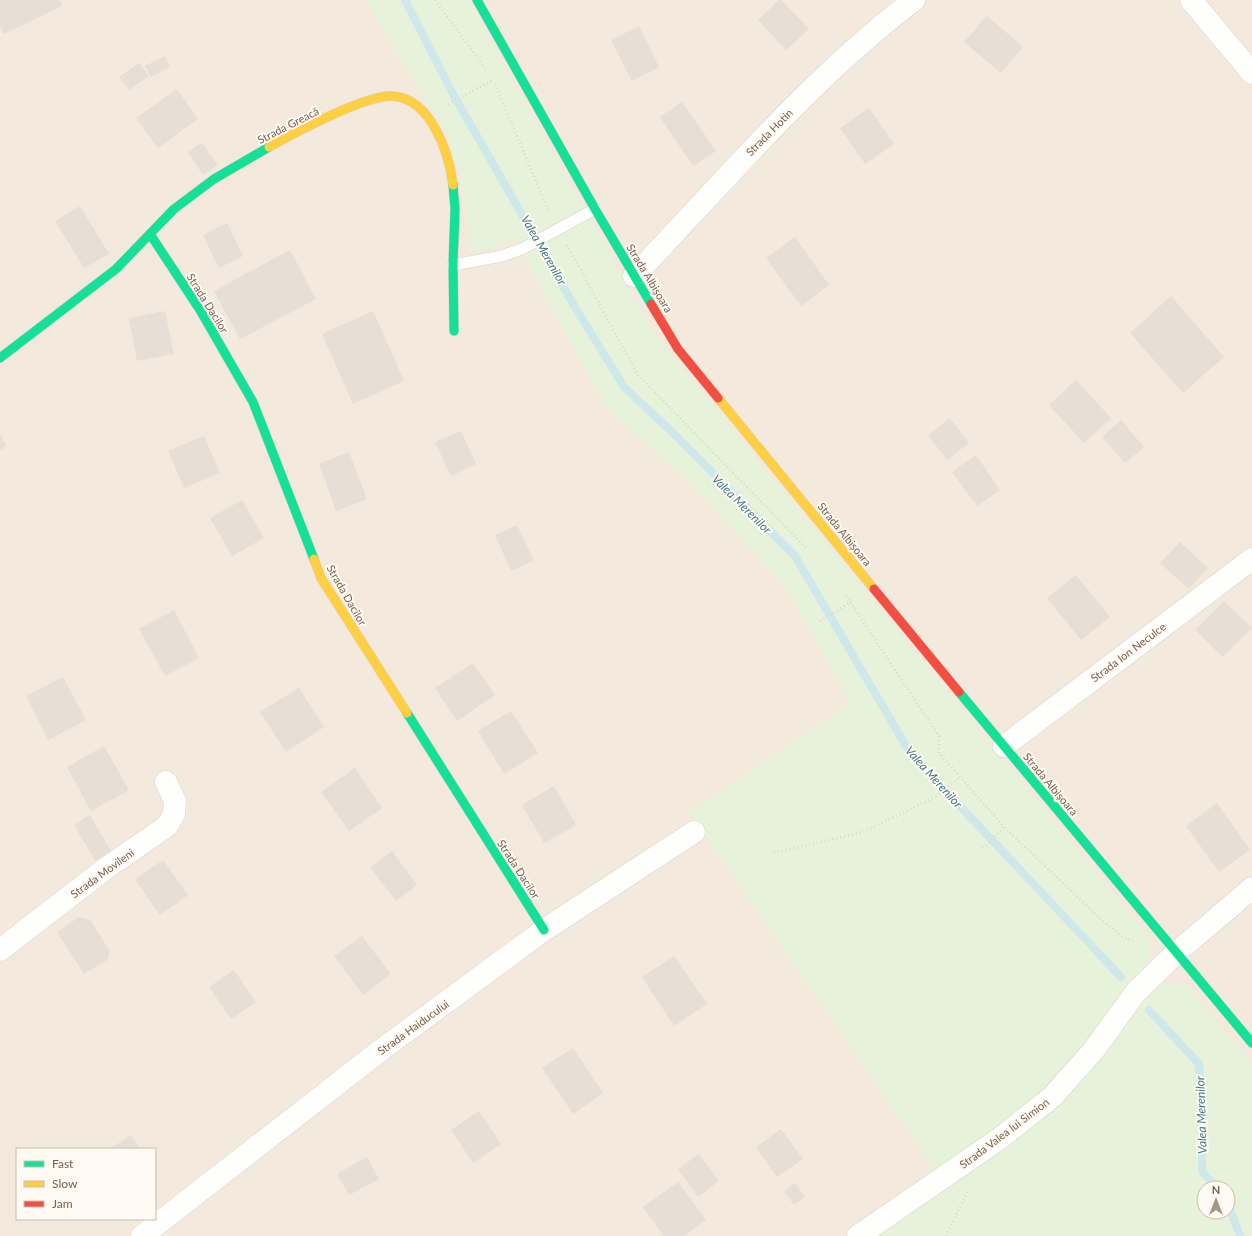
<svg xmlns="http://www.w3.org/2000/svg" width="1252" height="1236" font-family="Lato,sans-serif">
<style>
.residential{fill:#f3e9dc;fill-rule:evenodd}
.green{fill:#e6f2d9;fill-rule:evenodd}
.lines{fill:none;stroke-linecap:round;stroke-linejoin:round}
.stream{stroke:#cfe8ec;stroke-width:8}
.building{fill:#e7ded5}
.lane-casing{stroke:#d9d3cd;stroke-width:12}
.street-casing{stroke:#d9d3cd;stroke-width:23}
.fast-casing{stroke:#dad3cd;stroke-width:10}
.slow-casing{stroke:#dad3cd;stroke-width:10}
.jam-casing{stroke:#dad3cd;stroke-width:10}
.path{stroke:#ddd6ce;stroke-width:2.5;stroke-dasharray:1 3;stroke-linecap:butt}
.lane{stroke:#fefefd;stroke-width:11}
.street{stroke:#fefefd;stroke-width:22}
.fast{stroke:#16e098;stroke-width:9}
.slow{stroke:#ffcf43;stroke-width:9}
.jam{stroke:#f24e42;stroke-width:9}
.labels{text-anchor:middle;dominant-baseline:central;stroke-width:4;stroke-linejoin:round;paint-order:stroke}
.street-label{font-size:11px;fill:#7c5d4a;stroke:#fffaf3}
.water-label{font-size:12px;font-style:italic;fill:#3f7b89;stroke:#fffaf3}
</style>
<rect width="100%" height="100%" fill="#faf6ef"/>
<path class="residential" d="M 0,0 L 1252,0 L 1252,1236 L 0,1236 ZM 17,1149 L 155,1149 L 155,1219 L 17,1219 ZM 1204,1188 L 1228,1188 L 1228,1212 L 1204,1212 Z"/>
<path class="green" d="M 366,0 L 467,0 L 654,333 L 1149,937 L 1150,954 L 1145,969 L 1040,1094 L 1002,1128 L 935,1170 L 689,812 L 851,703 L 783,584 L 692,486 L 607,408 L 544,295 L 517,239 L 473,254 L 460,174 L 444,128 L 414,82 Z
M 1164,982 L 1188,986 L 1252,1064 L 1252,1236 L 878,1236 L 963,1179 L 1037,1124 L 1067,1095 L 1132,1012 ZM 1204,1188 L 1228,1188 L 1228,1212 L 1204,1212 Z"/>
<g class="lines">
<path class="stream" d="M 405,0 L 454,96 L 575,307 L 624,387 L 674,434 L 795,556 L 910,753 L 1121,977
M 1149,1010 L 1199,1064 L 1202,1121 L 1202,1171 L 1216,1188
M 1228,1204 L 1240,1236"/>
</g>
<path class="building" d="M 0,0 L 59,0 L 62,6 L 4,34 L 0,26 Z
M 779,0 L 781,0 L 809,29 L 786,50 L 758,20 Z
M 987,16 L 1023,47 L 1001,73 L 964,42 Z
M 639,26 L 659,67 L 632,81 L 611,40 Z
M 165,56 L 170,67 L 151,77 L 145,66 Z
M 139,63 L 149,76 L 129,90 L 119,77 Z
M 177,89 L 198,119 L 158,148 L 136,118 Z
M 682,102 L 716,151 L 693,166 L 660,117 Z
M 869,108 L 894,144 L 865,164 L 840,128 Z
M 202,143 L 218,165 L 203,175 L 188,152 Z
M 80,206 L 109,254 L 84,268 L 55,221 Z
M 227,223 L 243,256 L 219,268 L 203,235 Z
M 795,237 L 829,285 L 801,306 L 766,258 Z
M 290,250 L 316,299 L 240,339 L 214,291 Z
M 1171,296 L 1224,357 L 1183,393 L 1130,333 Z
M 165,311 L 174,354 L 137,361 L 129,318 Z
M 373,311 L 404,381 L 353,404 L 322,334 Z
M 1076,380 L 1111,418 L 1084,443 L 1049,405 Z
M 950,418 L 969,443 L 947,460 L 928,435 Z
M 1121,420 L 1144,447 L 1125,463 L 1102,437 Z
M 461,431 L 476,464 L 451,476 L 435,442 Z
M 0,435 L 7,446 L 0,450 Z
M 204,436 L 220,473 L 184,488 L 168,451 Z
M 349,452 L 367,499 L 336,511 L 319,464 Z
M 976,455 L 1000,490 L 977,506 L 952,472 Z
M 242,500 L 264,538 L 232,556 L 210,518 Z
M 517,525 L 534,560 L 511,571 L 495,535 Z
M 1180,542 L 1208,568 L 1189,589 L 1160,563 Z
M 1076,575 L 1110,617 L 1081,640 L 1047,598 Z
M 1224,601 L 1252,628 L 1223,657 L 1195,630 Z
M 174,610 L 199,658 L 165,676 L 139,629 Z
M 473,663 L 495,695 L 457,721 L 435,688 Z
M 63,677 L 86,720 L 48,740 L 26,696 Z
M 299,688 L 324,727 L 286,752 L 260,712 Z
M 511,711 L 538,753 L 504,774 L 478,731 Z
M 104,746 L 129,790 L 91,811 L 67,767 Z
M 355,768 L 382,808 L 349,831 L 321,792 Z
M 554,786 L 576,825 L 544,843 L 522,805 Z
M 1217,803 L 1250,850 L 1219,872 L 1186,826 Z
M 90,815 L 111,851 L 95,860 L 74,825 Z
M 392,851 L 417,885 L 396,901 L 370,867 Z
M 163,860 L 188,895 L 160,915 L 135,879 Z
M 79,917 L 90,920 L 110,951 L 107,960 L 84,974 L 57,932 Z
M 362,936 L 391,974 L 363,995 L 334,956 Z
M 674,956 L 707,1004 L 674,1026 L 642,977 Z
M 234,970 L 256,1002 L 231,1019 L 209,987 Z
M 573,1048 L 603,1093 L 573,1114 L 542,1068 Z
M 479,1111 L 501,1144 L 473,1163 L 451,1130 Z
M 781,1129 L 803,1159 L 777,1177 L 756,1147 Z
M 131,1135 L 140,1149 L 110,1149 Z
M 699,1154 L 719,1181 L 698,1197 L 678,1169 Z
M 367,1157 L 379,1179 L 349,1195 L 337,1174 Z
M 678,1182 L 706,1220 L 684,1236 L 664,1236 L 643,1207 Z
M 795,1183 L 805,1197 L 794,1205 L 784,1191 Z"/>
<g class="lines">
<g class="lane-casing">
<path id="lane" d="M 453,265 L 502,256 L 522,249 L 595,209"/>
</g>
<g class="street-casing">
<path id="street" d="M 1191,0 L 1252,73
M 634,276 C 725,181 809,80 914,0
M 1004,746 L 1252,559
M 0,950 L 105,869 L 167,826 L 174,814 L 175,801 L 166,782
M 142,1236 L 381,1050 L 544,930 L 694,832
M 858,1236 L 999,1139 L 1052,1097 L 1093,1051 L 1136,992 L 1176,953 L 1252,888"/>
</g>
<g class="fast-casing">
<path id="fast" d="M 477,0 L 595,209 L 651,304
M 453,185 L 455,209 L 453,265 L 454,331
M 150,234 L 200,310 L 253,402 L 314,559
M 0,358 L 116,269 L 174,209 L 214,179 L 269,147
M 959,692 L 1252,1043
M 407,713 L 544,930"/>
</g>
<g class="slow-casing">
<path id="slow" d="M 269,147 C 294,133 365,95 392,96 C 431,98 449,153 453,185
M 718,398 L 874,589
M 314,559 L 321,578 L 407,713"/>
</g>
<g class="jam-casing">
<path id="jam" d="M 651,304 L 678,349 L 718,398
M 874,589 L 959,692"/>
</g>
<path class="path" d="M 435,0 L 485,68
M 495,84 L 549,212
M 448,104 L 493,80
M 567,245 L 638,375 L 808,550
M 846,596 L 939,736 L 939,753 L 1008,831 L 1102,920 L 1124,938 L 1135,941
M 820,621 L 851,602
M 983,848 L 1004,827
M 774,853 L 863,832 L 937,796 L 960,777
M 946,1236 L 968,1191"/>
<use href="#lane" class="lane"/>
<use href="#street" class="street"/>
<use href="#fast" class="fast"/>
<use href="#slow" class="slow"/>
<use href="#jam" class="jam"/>
</g>
<g class="labels">
<g class="street-label">
<text transform="translate(288 125) rotate(-27)">Strada Greacă</text>
<text transform="translate(769 132) rotate(-45)">Strada Hotin</text>
<text transform="translate(650 278) rotate(59)">Strada Albișoara</text>
<text transform="translate(208 303) rotate(58)">Strada Dacilor</text>
<text transform="translate(845 534) rotate(51)">Strada Albișoara</text>
<text transform="translate(347 595) rotate(60)">Strada Dacilor</text>
<text transform="translate(1128 652) rotate(-37)">Strada Ion Neculce</text>
<text transform="translate(1051 784) rotate(50)">Strada Albișoara</text>
<text transform="translate(519 869) rotate(57)">Strada Dacilor</text>
<text transform="translate(102 873) rotate(-36)">Strada Movileni</text>
<text transform="translate(413 1027) rotate(-36)">Strada Haiducului</text>
<text transform="translate(1004 1133) rotate(-37)">Strada Valea lui Simion</text>
</g>
<g class="water-label">
<text transform="translate(544 250) rotate(60)">Valea Merenilor</text>
<text transform="translate(742 504) rotate(45)">Valea Merenilor</text>
<text transform="translate(934 777) rotate(48)">Valea Merenilor</text>
<text transform="translate(1201 1115) rotate(-92)">Valea Merenilor</text>
</g>
</g>
<rect x="16" y="1148" width="140" height="72" fill="#fffaf3" stroke="#cbbbaf"/>
<rect x="24" y="1161" width="20" height="6" fill="#16e098" stroke="#cbbbaf"/>
<text x="52" y="1168" font-size="12" fill="#7c5d4a">Fast</text>
<rect x="24" y="1181" width="20" height="6" fill="#ffcf43" stroke="#cbbbaf"/>
<text x="52" y="1188" font-size="12" fill="#7c5d4a">Slow</text>
<rect x="24" y="1201" width="20" height="6" fill="#f24e42" stroke="#cbbbaf"/>
<text x="52" y="1208" font-size="12" fill="#7c5d4a">Jam</text>
<g transform="translate(1216 1200)"><circle r="19" fill="#fffaf3" stroke="#cbbbaf"/>
<path d="M0-3L7 15L0 10L-7 15Z" fill="#a89384"/>
<text y="-6" font-size="11" font-weight="bold" text-anchor="middle" fill="#7c5d4a">N</text>
</g>
</svg>
